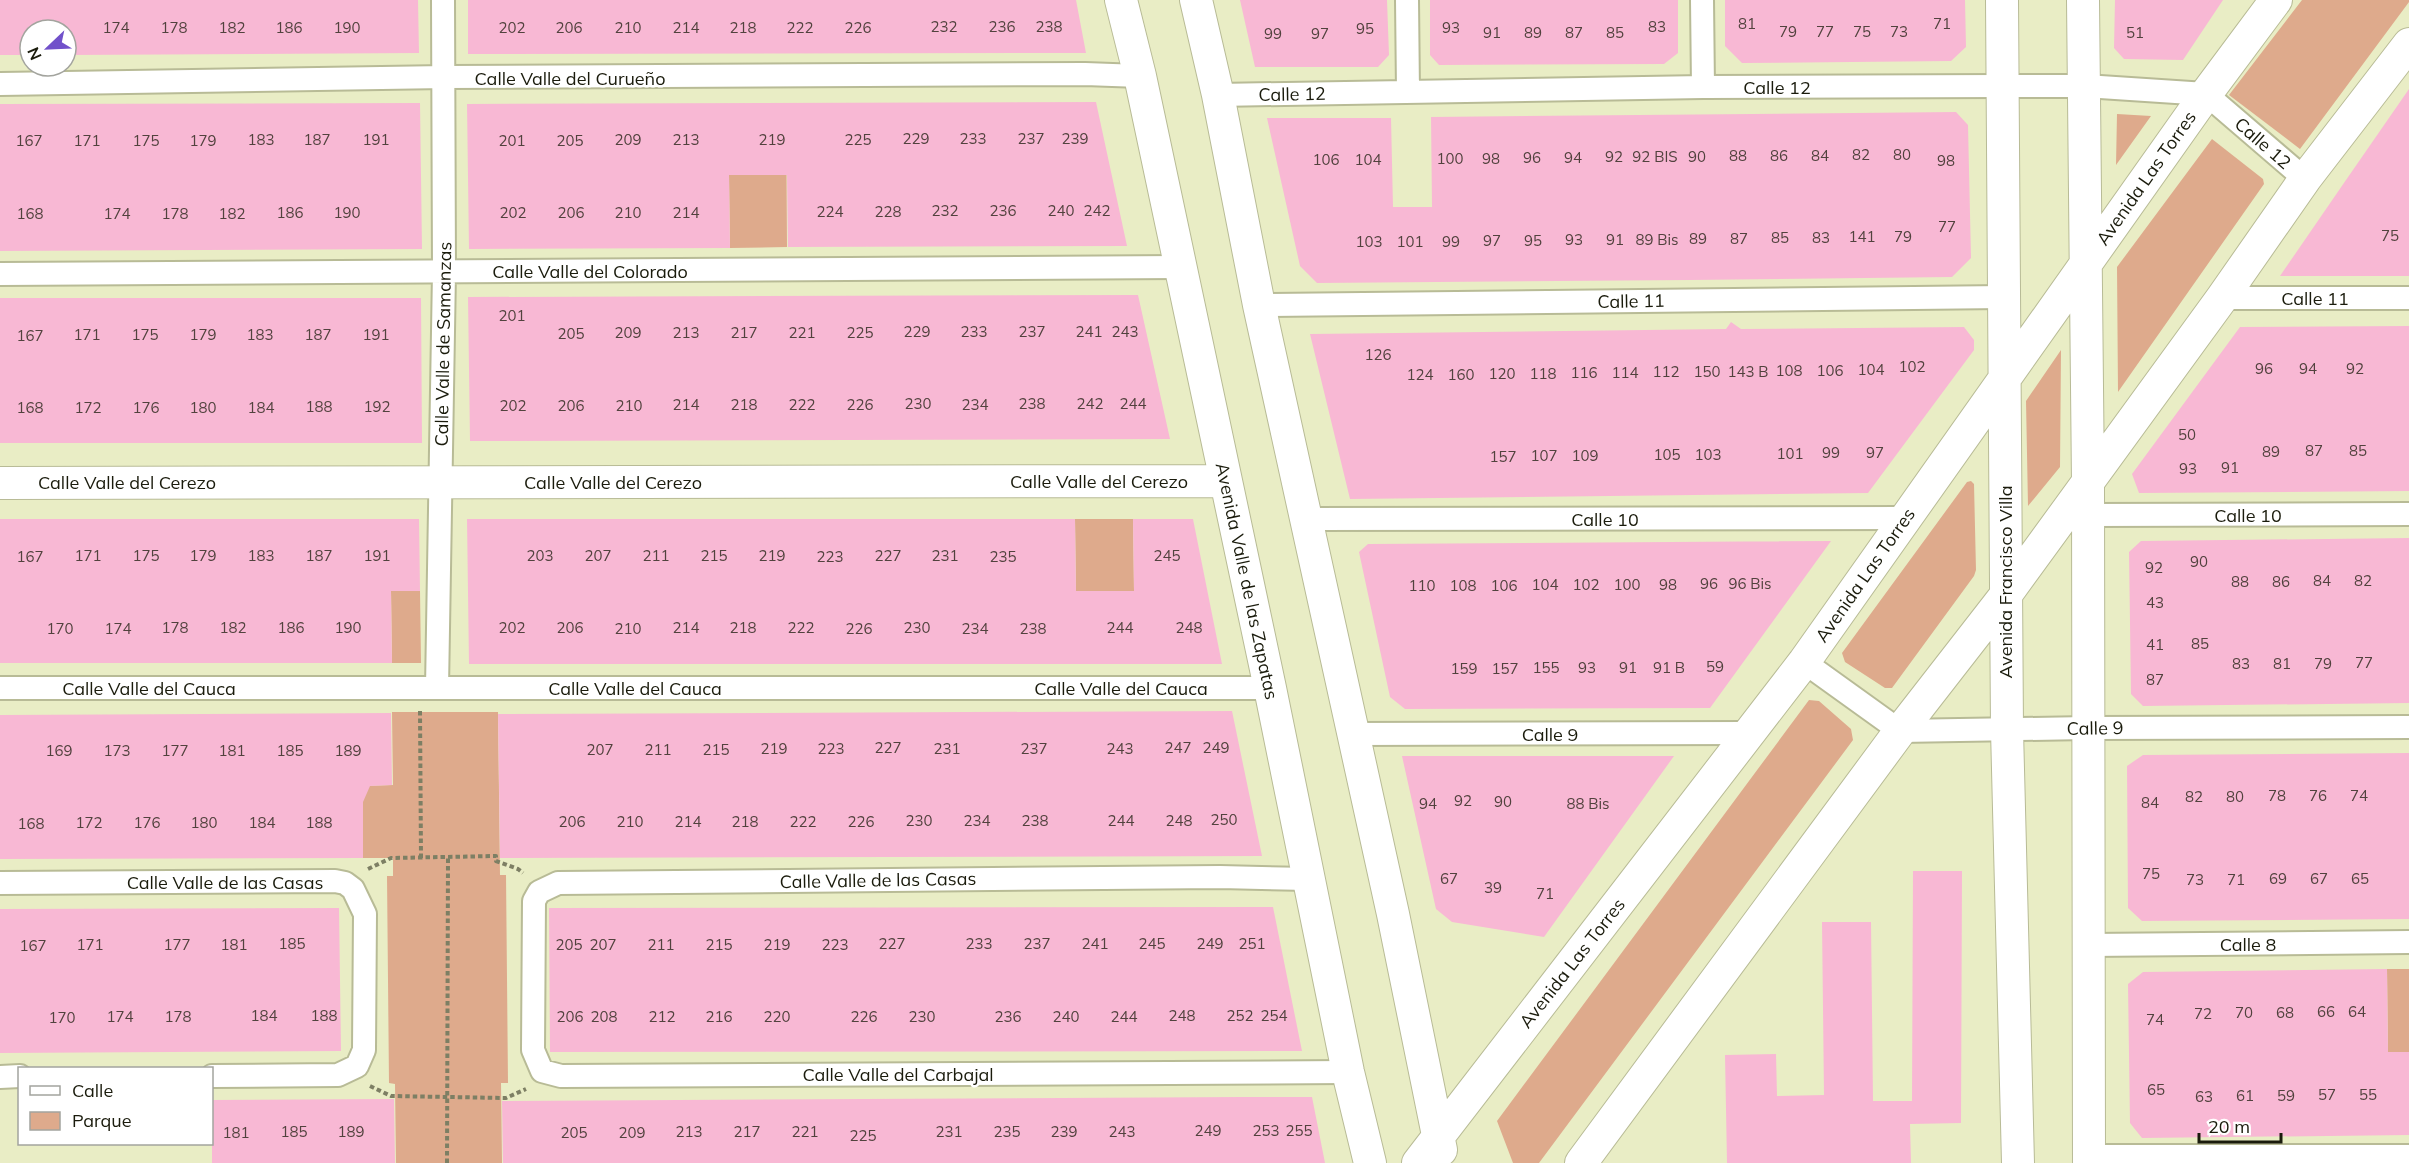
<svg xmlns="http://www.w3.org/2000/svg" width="2409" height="1163" font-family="Mulish,sans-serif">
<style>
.green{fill:#deaa8c}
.building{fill:#f8b8d4}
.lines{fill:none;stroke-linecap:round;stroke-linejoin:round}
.street-casing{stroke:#b8bb96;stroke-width:26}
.secondary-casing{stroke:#b8bb96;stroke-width:34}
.path{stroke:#7d7f64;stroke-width:4;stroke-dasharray:4.5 3;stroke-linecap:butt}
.street{stroke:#fff;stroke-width:22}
.secondary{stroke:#fff;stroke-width:32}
.labels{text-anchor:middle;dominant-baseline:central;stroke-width:5;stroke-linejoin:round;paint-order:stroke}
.number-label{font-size:15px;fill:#52423e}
.street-label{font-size:18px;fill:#1a1b0c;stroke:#fff}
</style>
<rect width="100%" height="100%" fill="#e9edc5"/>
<path class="green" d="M 2302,0 L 2409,0 L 2409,2 L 2300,149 L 2229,95 Z
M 757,103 L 786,103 L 787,247 L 730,248 L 729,175 L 758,175 Z
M 2117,114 L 2151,116 L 2116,165 Z
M 2212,139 L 2263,179 L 2264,184 L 2118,392 L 2117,267 Z
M 2061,350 L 2060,467 L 2028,506 L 2026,401 Z
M 1971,481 L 1974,484 L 1976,570 L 1974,576 L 1892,688 L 1885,688 L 1845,662 L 1842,653 L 1967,482 Z
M 1075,519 L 1133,519 L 1134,591 L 1076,591 Z
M 391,591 L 420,591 L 421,663 L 392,663 Z
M 1809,700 L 1819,701 L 1851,729 L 1853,740 L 1539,1163 L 1513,1163 L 1497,1121 Z
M 392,712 L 498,712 L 500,875 L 506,875 L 508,1083 L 501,1083 L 502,1163 L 396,1163 L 395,1084 L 389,1083 L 387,876 L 393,876 L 393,858 L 363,858 L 362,786 L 393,785 Z
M 2387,969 L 2409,969 L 2409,1052 L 2388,1052 Z"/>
<path class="building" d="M 0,0 L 418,0 L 419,53 L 66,55 L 66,30 L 30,30 L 30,55 L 0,55 Z
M 468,0 L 1076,0 L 1086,53 L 468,54 Z
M 1240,0 L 1387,0 L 1389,55 L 1378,67 L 1255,67 Z
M 1430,0 L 1678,0 L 1678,53 L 1664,64 L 1439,65 L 1430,55 Z
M 1725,0 L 1965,0 L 1966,47 L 1951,61 L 1742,63 L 1725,46 Z
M 2115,0 L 2223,0 L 2183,60 L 2124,59 L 2114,48 Z
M 2409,89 L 2409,276 L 2280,276 L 2346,180 Z
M 1096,102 L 1127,246 L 788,247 L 787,175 L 729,175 L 730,248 L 469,249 L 467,104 Z
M 420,103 L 422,249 L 0,251 L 0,104 Z
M 1956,112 L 1968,125 L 1971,258 L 1952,277 L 1690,280 L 1317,283 L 1300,266 L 1267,118 L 1391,118 L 1393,207 L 1432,207 L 1431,117 Z
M 1138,295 L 1170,439 L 470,441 L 468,297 Z
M 0,298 L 421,298 L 422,443 L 0,443 Z
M 1731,322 L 1741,329 L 1964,327 L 1974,340 L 1974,350 L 1868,493 L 1350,499 L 1310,334 L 1726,329 Z
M 2409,326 L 2409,491 L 2139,493 L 2132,474 L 2240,327 Z
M 0,519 L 419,519 L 420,591 L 391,591 L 392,663 L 0,663 Z
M 467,519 L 1075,519 L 1076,591 L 1134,591 L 1133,519 L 1193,519 L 1222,664 L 469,664 Z
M 2409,538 L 2409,703 L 2143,706 L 2131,694 L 2129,552 L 2141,541 Z
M 1831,541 L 1710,708 L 1405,709 L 1390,697 L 1359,552 L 1368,544 Z
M 1232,711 L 1262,856 L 500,858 L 498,714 Z
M 391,713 L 392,785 L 370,786 L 363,802 L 363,858 L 0,859 L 0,715 Z
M 2409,753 L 2409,919 L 2142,921 L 2128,908 L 2127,766 L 2143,755 Z
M 1402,756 L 1674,756 L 1544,937 L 1452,922 L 1436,909 Z
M 1913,871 L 1962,871 L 1961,1123 L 1910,1124 L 1911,1163 L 1727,1163 L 1725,1055 L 1776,1054 L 1777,1096 L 1824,1095 L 1822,922 L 1871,922 L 1873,1101 L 1912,1101 Z
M 1273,907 L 1302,1051 L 550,1052 L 549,908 Z
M 339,908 L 341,1051 L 0,1053 L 0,909 Z
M 2387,969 L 2388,1052 L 2409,1052 L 2409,1135 L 2142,1138 L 2130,1123 L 2128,984 L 2143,972 Z
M 1242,1097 L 1312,1097 L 1325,1163 L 503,1163 L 502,1101 Z
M 394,1099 L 395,1163 L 212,1163 L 212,1100 Z"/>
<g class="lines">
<g class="street-casing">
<path id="street" d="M 1407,0 L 1408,92
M 1702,0 L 1703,87
M 0,84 L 445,77 L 1085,74 L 1140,76
M 1218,95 L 1703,87 L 2004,86 L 2085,86 L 2206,94 L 2305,179
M 0,274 L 1180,267
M 2222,298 L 2409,298
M 1259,305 L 2004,297
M 2088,515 L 2409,514
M 1306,519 L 1905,518
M 1804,662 L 1900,731 L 2088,728 L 2409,727
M 0,688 L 1270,688
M 437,688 L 444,272 L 443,0
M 1352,734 L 1749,733
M 1308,879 L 1220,877 L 558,883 L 539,892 L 534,901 L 533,1050 L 542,1071 L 561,1076 L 1348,1072
M 0,883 L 335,881 L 345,883 L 353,889 L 365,914 L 364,1050 L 357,1066 L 338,1075 L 212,1076
M 2088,945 L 2409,942
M 0,1077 L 20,1076
M 2089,1156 L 2409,1156"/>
</g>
<g class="secondary-casing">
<path id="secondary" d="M 1121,0 L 1140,76 L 1270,688 L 1348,1072 L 1370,1163
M 1196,0 L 1218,95 L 1259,305 L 1393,914 L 1441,1150
M 2002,0 L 2007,730 L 2018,1163
M 2083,0 L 2088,483 L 2089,1163
M 0,483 L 1226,481
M 1418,1163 L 1804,662 L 2206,94 L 2276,0
M 1581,1163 L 1900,731 L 2005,596 L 2222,298 L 2305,179 L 2409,44"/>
</g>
<path class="path" d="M 420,711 L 421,858
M 368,869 L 391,858 L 496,856 L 496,861 L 518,869 L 523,873
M 370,1086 L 391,1096 L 506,1098 L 526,1089
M 447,1163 L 448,857"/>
<use href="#street" class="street"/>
<use href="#secondary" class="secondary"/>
</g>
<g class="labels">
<g class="number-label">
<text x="1747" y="23">81</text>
<text x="1942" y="23">71</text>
<text x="944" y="26">232</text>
<text x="1002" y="26">236</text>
<text x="1049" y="26">238</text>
<text x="1657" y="26">83</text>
<text x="116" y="27">174</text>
<text x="174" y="27">178</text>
<text x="232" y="27">182</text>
<text x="289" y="27">186</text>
<text x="347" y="27">190</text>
<text x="512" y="27">202</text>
<text x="569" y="27">206</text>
<text x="628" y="27">210</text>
<text x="686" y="27">214</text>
<text x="743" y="27">218</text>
<text x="800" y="27">222</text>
<text x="858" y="27">226</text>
<text x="1451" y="27">93</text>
<text x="1365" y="28">95</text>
<text x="1788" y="31">79</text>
<text x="1825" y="31">77</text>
<text x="1862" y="31">75</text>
<text x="1899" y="31">73</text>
<text x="1492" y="32">91</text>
<text x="1533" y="32">89</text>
<text x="1574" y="32">87</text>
<text x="1615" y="32">85</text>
<text x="2135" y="32">51</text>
<text x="1273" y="33">99</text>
<text x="1320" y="33">97</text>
<text x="916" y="138">229</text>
<text x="973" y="138">233</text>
<text x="1031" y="138">237</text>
<text x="1075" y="138">239</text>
<text x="261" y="139">183</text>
<text x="317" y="139">187</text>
<text x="376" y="139">191</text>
<text x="628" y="139">209</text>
<text x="686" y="139">213</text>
<text x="772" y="139">219</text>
<text x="858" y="139">225</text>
<text x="29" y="140">167</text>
<text x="87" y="140">171</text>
<text x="146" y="140">175</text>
<text x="203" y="140">179</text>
<text x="512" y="140">201</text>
<text x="570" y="140">205</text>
<text x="1861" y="154">82</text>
<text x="1902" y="154">80</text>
<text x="1738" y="155">88</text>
<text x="1779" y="155">86</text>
<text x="1820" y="155">84</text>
<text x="1614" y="156">92</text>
<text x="1655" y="156">92 BIS</text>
<text x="1697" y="156">90</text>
<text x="1532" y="157">96</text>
<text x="1573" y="157">94</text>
<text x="1450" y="158">100</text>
<text x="1491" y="158">98</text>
<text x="1326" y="159">106</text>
<text x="1368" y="159">104</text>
<text x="1946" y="160">98</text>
<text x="945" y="210">232</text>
<text x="1003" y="210">236</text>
<text x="1061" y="210">240</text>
<text x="1097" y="210">242</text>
<text x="830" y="211">224</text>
<text x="888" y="211">228</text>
<text x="290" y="212">186</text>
<text x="347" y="212">190</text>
<text x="513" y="212">202</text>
<text x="571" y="212">206</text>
<text x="628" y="212">210</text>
<text x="686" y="212">214</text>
<text x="30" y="213">168</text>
<text x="117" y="213">174</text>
<text x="175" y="213">178</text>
<text x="232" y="213">182</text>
<text x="1947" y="226">77</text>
<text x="2390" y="235">75</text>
<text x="1862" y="236">141</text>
<text x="1903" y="236">79</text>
<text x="1780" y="237">85</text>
<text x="1821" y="237">83</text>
<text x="1698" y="238">89</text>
<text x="1739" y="238">87</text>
<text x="1574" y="239">93</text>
<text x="1615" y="239">91</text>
<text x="1657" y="239">89 Bis</text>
<text x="1492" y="240">97</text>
<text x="1533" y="240">95</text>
<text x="1369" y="241">103</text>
<text x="1410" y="241">101</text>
<text x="1451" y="241">99</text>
<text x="512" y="315">201</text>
<text x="917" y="331">229</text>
<text x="974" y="331">233</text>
<text x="1032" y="331">237</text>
<text x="1089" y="331">241</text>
<text x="1125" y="331">243</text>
<text x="628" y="332">209</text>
<text x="686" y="332">213</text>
<text x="744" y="332">217</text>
<text x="802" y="332">221</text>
<text x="860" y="332">225</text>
<text x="571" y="333">205</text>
<text x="87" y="334">171</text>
<text x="145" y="334">175</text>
<text x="203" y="334">179</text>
<text x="260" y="334">183</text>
<text x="318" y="334">187</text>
<text x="376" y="334">191</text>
<text x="30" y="335">167</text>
<text x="1378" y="354">126</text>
<text x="1912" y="366">102</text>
<text x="2264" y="368">96</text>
<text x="2308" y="368">94</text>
<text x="2355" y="368">92</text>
<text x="1871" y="369">104</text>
<text x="1789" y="370">108</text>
<text x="1830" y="370">106</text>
<text x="1666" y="371">112</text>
<text x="1707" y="371">150</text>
<text x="1748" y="371">143 B</text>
<text x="1584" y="372">116</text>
<text x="1625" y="372">114</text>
<text x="1502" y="373">120</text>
<text x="1543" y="373">118</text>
<text x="1420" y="374">124</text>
<text x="1461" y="374">160</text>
<text x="918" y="403">230</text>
<text x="1032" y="403">238</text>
<text x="1090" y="403">242</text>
<text x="1133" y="403">244</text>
<text x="686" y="404">214</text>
<text x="744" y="404">218</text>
<text x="802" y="404">222</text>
<text x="860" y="404">226</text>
<text x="975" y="404">234</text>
<text x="513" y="405">202</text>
<text x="571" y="405">206</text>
<text x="629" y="405">210</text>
<text x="319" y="406">188</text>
<text x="377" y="406">192</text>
<text x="30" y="407">168</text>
<text x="88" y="407">172</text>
<text x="146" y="407">176</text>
<text x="203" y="407">180</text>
<text x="261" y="407">184</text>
<text x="2187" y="434">50</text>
<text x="2314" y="450">87</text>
<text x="2358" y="450">85</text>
<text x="2271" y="451">89</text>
<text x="1831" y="452">99</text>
<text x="1875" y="452">97</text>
<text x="1790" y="453">101</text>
<text x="1667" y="454">105</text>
<text x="1708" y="454">103</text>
<text x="1544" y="455">107</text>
<text x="1585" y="455">109</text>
<text x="1503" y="456">157</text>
<text x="2230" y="467">91</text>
<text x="2188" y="468">93</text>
<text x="88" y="555">171</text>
<text x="146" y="555">175</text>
<text x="203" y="555">179</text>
<text x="261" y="555">183</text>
<text x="319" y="555">187</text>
<text x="377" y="555">191</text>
<text x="540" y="555">203</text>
<text x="598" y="555">207</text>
<text x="656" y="555">211</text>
<text x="714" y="555">215</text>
<text x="772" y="555">219</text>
<text x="888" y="555">227</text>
<text x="945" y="555">231</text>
<text x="1167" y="555">245</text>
<text x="30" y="556">167</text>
<text x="830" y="556">223</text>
<text x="1003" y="556">235</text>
<text x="2199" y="561">90</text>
<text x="2154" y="567">92</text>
<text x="2322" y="580">84</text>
<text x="2363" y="580">82</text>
<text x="2240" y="581">88</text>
<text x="2281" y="581">86</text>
<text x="1709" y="583">96</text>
<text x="1750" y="583">96 Bis</text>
<text x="1545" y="584">104</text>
<text x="1586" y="584">102</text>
<text x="1627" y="584">100</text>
<text x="1668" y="584">98</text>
<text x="1422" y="585">110</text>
<text x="1463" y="585">108</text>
<text x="1504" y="585">106</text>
<text x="2155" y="602">43</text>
<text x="175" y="627">178</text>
<text x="233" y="627">182</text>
<text x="291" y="627">186</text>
<text x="348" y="627">190</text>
<text x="512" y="627">202</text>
<text x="570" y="627">206</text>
<text x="686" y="627">214</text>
<text x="743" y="627">218</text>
<text x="801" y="627">222</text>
<text x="917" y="627">230</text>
<text x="1120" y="627">244</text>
<text x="1189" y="627">248</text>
<text x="60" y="628">170</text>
<text x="118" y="628">174</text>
<text x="628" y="628">210</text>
<text x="859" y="628">226</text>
<text x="975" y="628">234</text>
<text x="1033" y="628">238</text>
<text x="2200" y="643">85</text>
<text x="2155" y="644">41</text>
<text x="2364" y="662">77</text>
<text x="2241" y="663">83</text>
<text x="2282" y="663">81</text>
<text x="2323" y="663">79</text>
<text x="1715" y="666">59</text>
<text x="1546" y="667">155</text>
<text x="1587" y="667">93</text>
<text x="1628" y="667">91</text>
<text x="1669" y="667">91 B</text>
<text x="1464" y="668">159</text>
<text x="1505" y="668">157</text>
<text x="2155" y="679">87</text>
<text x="888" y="747">227</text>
<text x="1178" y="747">247</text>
<text x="1216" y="747">249</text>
<text x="774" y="748">219</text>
<text x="831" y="748">223</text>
<text x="947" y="748">231</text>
<text x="1034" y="748">237</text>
<text x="1120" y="748">243</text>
<text x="600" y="749">207</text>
<text x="658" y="749">211</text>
<text x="716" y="749">215</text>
<text x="59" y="750">169</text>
<text x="117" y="750">173</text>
<text x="175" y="750">177</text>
<text x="232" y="750">181</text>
<text x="290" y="750">185</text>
<text x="348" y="750">189</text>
<text x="2277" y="795">78</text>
<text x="2318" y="795">76</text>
<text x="2359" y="795">74</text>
<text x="2194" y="796">82</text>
<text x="2235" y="796">80</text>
<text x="1463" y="800">92</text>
<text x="1503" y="801">90</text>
<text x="2150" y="802">84</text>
<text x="1428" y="803">94</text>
<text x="1588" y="803">88 Bis</text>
<text x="1224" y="819">250</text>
<text x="919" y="820">230</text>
<text x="977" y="820">234</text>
<text x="1035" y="820">238</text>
<text x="1121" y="820">244</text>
<text x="1179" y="820">248</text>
<text x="572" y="821">206</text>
<text x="630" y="821">210</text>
<text x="688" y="821">214</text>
<text x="745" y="821">218</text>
<text x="803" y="821">222</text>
<text x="861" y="821">226</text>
<text x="89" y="822">172</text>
<text x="147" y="822">176</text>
<text x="204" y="822">180</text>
<text x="262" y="822">184</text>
<text x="319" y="822">188</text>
<text x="31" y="823">168</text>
<text x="2151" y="873">75</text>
<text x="1449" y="878">67</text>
<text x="2278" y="878">69</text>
<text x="2319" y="878">67</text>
<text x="2360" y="878">65</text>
<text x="2195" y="879">73</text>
<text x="2236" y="879">71</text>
<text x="1493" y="887">39</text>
<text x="1545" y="893">71</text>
<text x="292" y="943">185</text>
<text x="892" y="943">227</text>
<text x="979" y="943">233</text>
<text x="1037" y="943">237</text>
<text x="1095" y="943">241</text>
<text x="1152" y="943">245</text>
<text x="1210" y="943">249</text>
<text x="1252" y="943">251</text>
<text x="90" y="944">171</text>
<text x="177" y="944">177</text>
<text x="234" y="944">181</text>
<text x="569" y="944">205</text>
<text x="603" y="944">207</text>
<text x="661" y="944">211</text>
<text x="719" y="944">215</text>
<text x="777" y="944">219</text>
<text x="835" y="944">223</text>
<text x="33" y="945">167</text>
<text x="2326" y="1011">66</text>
<text x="2357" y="1011">64</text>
<text x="2244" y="1012">70</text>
<text x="2285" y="1012">68</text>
<text x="2203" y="1013">72</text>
<text x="264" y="1015">184</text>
<text x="324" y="1015">188</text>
<text x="1182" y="1015">248</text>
<text x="1240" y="1015">252</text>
<text x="1274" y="1015">254</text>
<text x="120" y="1016">174</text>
<text x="178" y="1016">178</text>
<text x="570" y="1016">206</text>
<text x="604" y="1016">208</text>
<text x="662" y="1016">212</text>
<text x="719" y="1016">216</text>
<text x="777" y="1016">220</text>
<text x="864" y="1016">226</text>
<text x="922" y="1016">230</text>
<text x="1008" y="1016">236</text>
<text x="1066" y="1016">240</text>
<text x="1124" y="1016">244</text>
<text x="62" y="1017">170</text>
<text x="2155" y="1019">74</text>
<text x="2156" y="1089">65</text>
<text x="2327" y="1094">57</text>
<text x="2368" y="1094">55</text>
<text x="2245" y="1095">61</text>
<text x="2286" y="1095">59</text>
<text x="2204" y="1096">63</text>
<text x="1208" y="1130">249</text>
<text x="1266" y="1130">253</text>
<text x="1299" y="1130">255</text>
<text x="294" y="1131">185</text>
<text x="351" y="1131">189</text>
<text x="689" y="1131">213</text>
<text x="747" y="1131">217</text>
<text x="805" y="1131">221</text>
<text x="949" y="1131">231</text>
<text x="1007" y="1131">235</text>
<text x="1064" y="1131">239</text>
<text x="1122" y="1131">243</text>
<text x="236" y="1132">181</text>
<text x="574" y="1132">205</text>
<text x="632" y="1132">209</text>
<text x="863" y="1135">225</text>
</g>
<g class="street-label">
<text x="570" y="78">Calle Valle del Curueño</text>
<text x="1777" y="87">Calle 12</text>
<text transform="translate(1292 94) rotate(-1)">Calle 12</text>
<text transform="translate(2263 143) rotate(41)">Calle 12</text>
<text transform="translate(2146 178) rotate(-55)">Avenida Las Torres</text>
<text x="590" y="271">Calle Valle del Colorado</text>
<text x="2315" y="298">Calle 11</text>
<text transform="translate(1631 301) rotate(-1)">Calle 11</text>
<text transform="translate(443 344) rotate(-89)">Calle Valle de Samanzas</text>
<text x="1099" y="481">Calle Valle del Cerezo</text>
<text x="127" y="482">Calle Valle del Cerezo</text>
<text x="613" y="482">Calle Valle del Cerezo</text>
<text x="2248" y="515">Calle 10</text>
<text x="1605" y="519">Calle 10</text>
<text transform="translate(1865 575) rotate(-55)">Avenida Las Torres</text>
<text transform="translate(1247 581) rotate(78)">Avenida Valle de las Zapatas</text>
<text transform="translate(2005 582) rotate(-90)">Avenida Francisco Villa</text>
<text x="149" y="688">Calle Valle del Cauca</text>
<text x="635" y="688">Calle Valle del Cauca</text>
<text x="1121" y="688">Calle Valle del Cauca</text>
<text transform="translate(2095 728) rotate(-1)">Calle 9</text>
<text x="1550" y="734">Calle 9</text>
<text transform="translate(878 880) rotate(-1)">Calle Valle de las Casas</text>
<text x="225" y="882">Calle Valle de las Casas</text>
<text x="2248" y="944">Calle 8</text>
<text transform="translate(1572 963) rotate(-52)">Avenida Las Torres</text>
<text x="898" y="1074">Calle Valle del Carbajal</text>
</g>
</g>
<rect x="18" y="1067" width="195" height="78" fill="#ffffff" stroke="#a3a49e" stroke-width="1.5"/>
<rect x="30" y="1086" width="30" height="9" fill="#ffffff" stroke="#a3a49e" stroke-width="1.5"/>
<text x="72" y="1097" font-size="18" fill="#1a1b0c">Calle</text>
<rect x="30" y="1112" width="30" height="18" fill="#deaa8c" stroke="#a3a49e" stroke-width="1.5"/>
<text x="72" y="1127" font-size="18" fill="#1a1b0c">Parque</text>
<g transform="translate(48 48) rotate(247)"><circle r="28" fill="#ffffff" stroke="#a3a49e" stroke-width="1.5"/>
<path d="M0-4.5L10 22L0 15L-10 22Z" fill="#7151ca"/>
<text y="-9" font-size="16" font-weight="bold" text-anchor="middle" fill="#1a1b0c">N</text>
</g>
<path d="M2199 1133v9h82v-9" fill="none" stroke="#1a1b0c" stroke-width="3"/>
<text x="2208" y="1133" font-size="18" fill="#1a1b0c" stroke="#ffffff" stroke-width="4.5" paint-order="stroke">20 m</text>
</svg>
